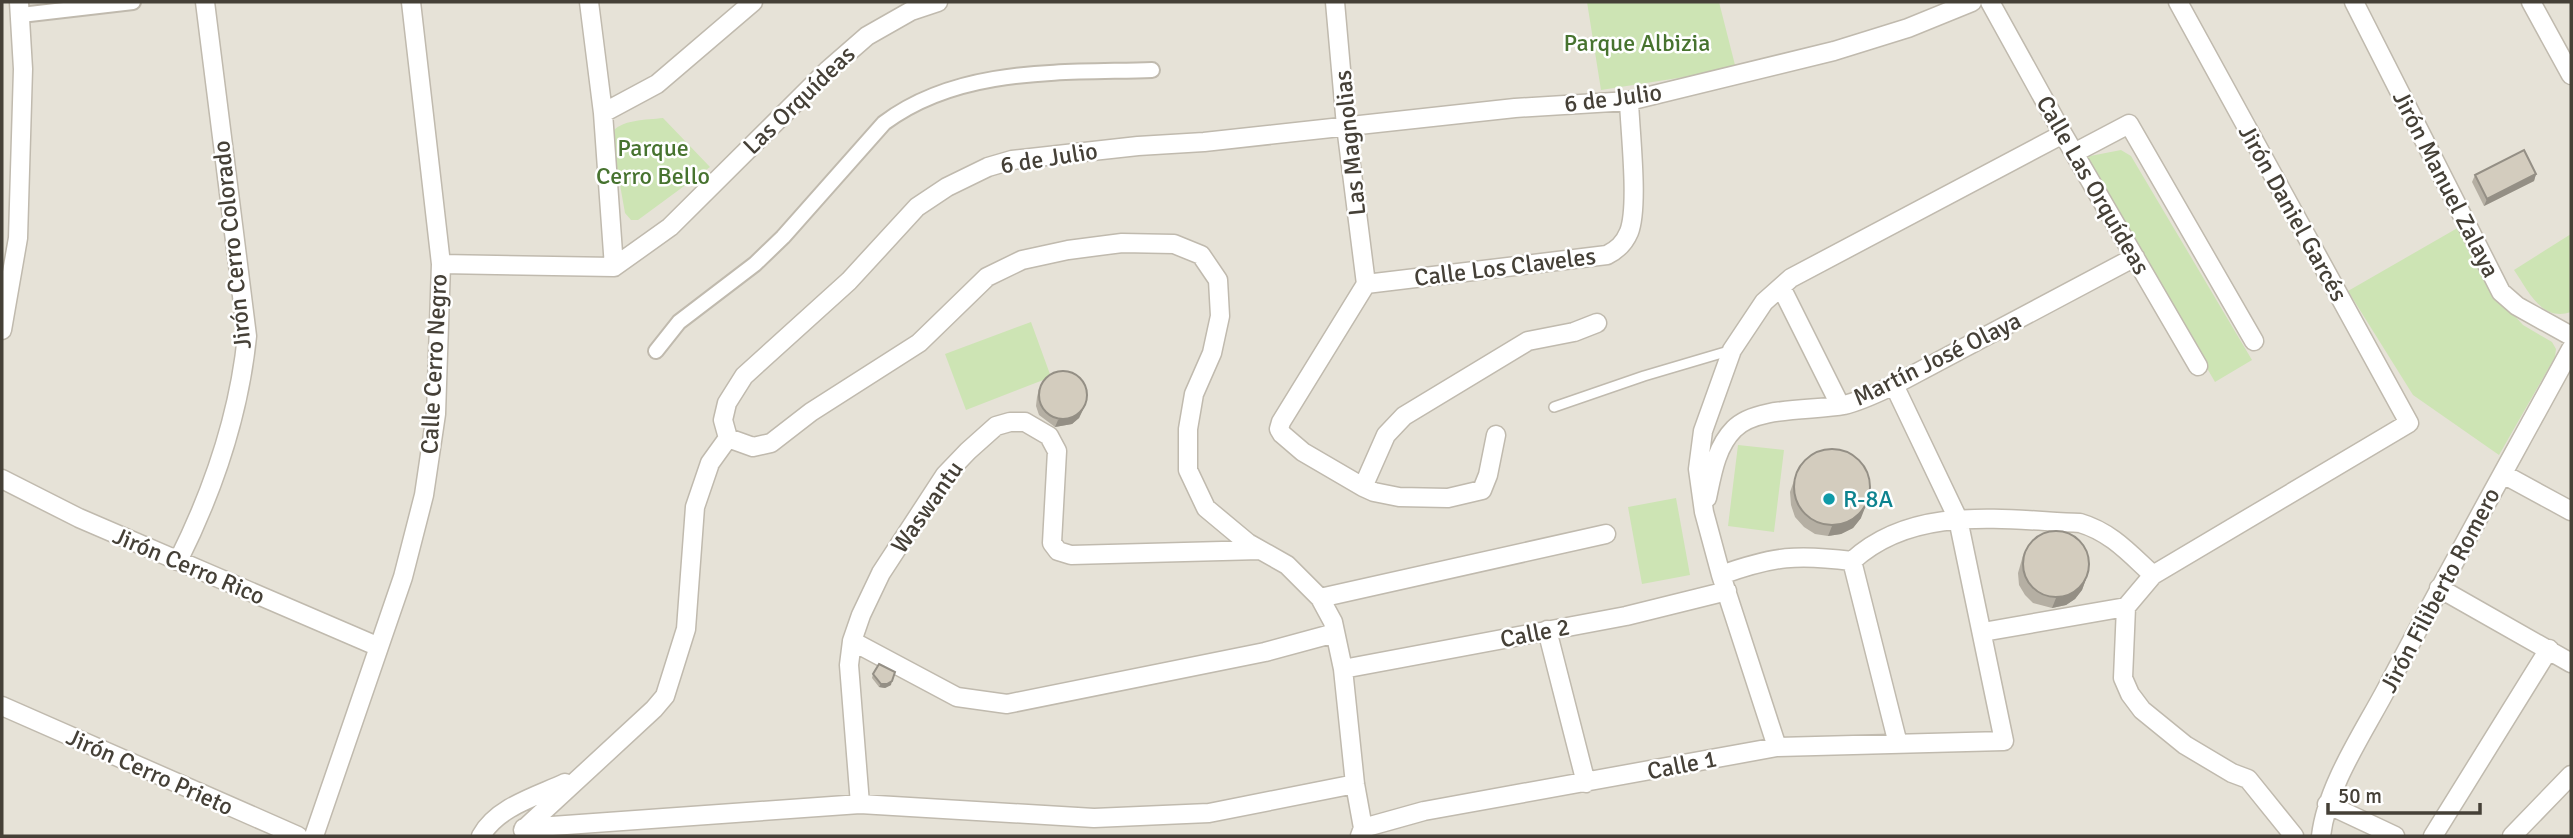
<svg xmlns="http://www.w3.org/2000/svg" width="2573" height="838" font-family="Signika,sans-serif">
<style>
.residential{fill:#e6e2d7}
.green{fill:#cde4b4}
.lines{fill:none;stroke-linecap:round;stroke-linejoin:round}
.service-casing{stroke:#c0baae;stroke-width:12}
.pedestrian-casing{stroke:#c0baae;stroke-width:18}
.minor-casing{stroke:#c0baae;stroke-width:21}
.service{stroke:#fff;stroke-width:9}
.pedestrian{stroke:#fff;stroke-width:14}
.minor{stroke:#fff;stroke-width:18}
.wall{fill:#b5afa3}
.shaded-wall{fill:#948f85}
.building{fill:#d3ccbe;stroke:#948f85;stroke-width:2}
.culture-dot{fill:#0f9aa8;stroke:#fff;stroke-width:2.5}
.labels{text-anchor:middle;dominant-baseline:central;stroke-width:5;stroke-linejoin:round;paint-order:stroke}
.park-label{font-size:24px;fill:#47732f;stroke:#fff}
.street-label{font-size:24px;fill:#454037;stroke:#fff}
.culture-label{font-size:24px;fill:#0d838f;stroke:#fff;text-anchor:start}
</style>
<rect width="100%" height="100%" fill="#f3f0e8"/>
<path class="residential" d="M 2,2 L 2571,2 L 2571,836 L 2,836 Z"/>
<path class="green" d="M 1587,2 L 1719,2 L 1736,69 L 1601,90 Z
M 663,118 L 710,167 L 638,220 L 631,220 L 625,213 L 611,134 C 620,119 647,120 663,118 Z
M 2121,150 L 2131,156 L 2252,360 L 2215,382 L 2085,157 Z
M 2461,226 L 2501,301 L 2523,325 L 2552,342 L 2556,349 L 2555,357 L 2499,455 L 2413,395 L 2348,291 Z
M 2571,234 L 2571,312 C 2541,322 2528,290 2514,270 Z
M 1031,322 L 1051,377 L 966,410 L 945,354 Z
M 1738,445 L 1784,450 L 1774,532 L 1728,526 Z
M 1676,498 L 1690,575 L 1642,584 L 1628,507 Z"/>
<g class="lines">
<g class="service-casing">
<path id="service" d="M 1554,407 L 1644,376 L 1732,350"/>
</g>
<g class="pedestrian-casing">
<path id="pedestrian" d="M 21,15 L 133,2
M 656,351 L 679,322 L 755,264 L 783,237 L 884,123 C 960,66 1062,73 1152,70"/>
</g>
<g class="minor-casing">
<path id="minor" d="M 589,2 L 603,113 L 614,267
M 1335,2 L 1346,126 L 1366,284
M 1990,2 L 2063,134 L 2198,366
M 2178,2 L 2409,423 L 2153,575 L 2126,607 L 2123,678 L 2130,694 L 2142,710 L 2185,745 L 2232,773 L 2248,779 L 2294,836
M 2354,2 L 2501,292 L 2517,306 L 2571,336
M 2531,2 L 2571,75
M 603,113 L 657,84 L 753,2
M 2074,153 L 2129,124 L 2254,341
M 441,264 L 614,267 L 670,227 L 828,70 L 867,36 L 911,11 L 938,2
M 1366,284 L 1281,422 L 1279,429 L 1282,434 L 1303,452 L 1363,487 L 1374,492 L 1399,497 L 1448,498 L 1482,490 L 1488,475 L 1496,435
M 1366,284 L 1607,255 C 1617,250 1624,244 1629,232 C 1639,206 1630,132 1629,101
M 1781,287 L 1840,405
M 2,330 L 18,238 L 23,69 L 19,2
M 728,438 L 723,420 L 727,403 L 744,376 L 849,281 L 917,207 L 947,187 L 988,167 L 1012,160 L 1138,146 L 1204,142 L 1515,108 L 1629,101 L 1834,51 L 1908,28 L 1972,2
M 728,438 L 753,447 L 771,443 L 811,412 L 919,343 L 987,277 L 1022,260 L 1068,250 L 1122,243 L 1174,244 L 1201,255 L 1218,280 L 1220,316 L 1212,353 L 1194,394 L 1188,429 L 1188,470 L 1206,508 L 1248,543 L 1287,565 L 1320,598 L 1333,622 L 1343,669 L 1355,784 L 1363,828 L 1360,836
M 2503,474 L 2571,511
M 2,479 L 79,518 L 379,647
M 1363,487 L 1386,435 L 1404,416 L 1528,341 L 1574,332 L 1597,323
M 1707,498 C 1712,474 1716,447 1734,429 C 1756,406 1814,411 1844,405 C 1861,401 1877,393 1894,385 L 2135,257
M 178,561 C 214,489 239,416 247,336 L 205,2
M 1852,561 L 1898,744
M 1721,575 C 1774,556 1797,554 1852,561 C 1914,504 2003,520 2080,523 C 2111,532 2130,554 2153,575
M 2439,588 L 2571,663
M 1320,598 L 1606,534
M 1547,630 L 1586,783
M 1983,632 L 2126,607
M 852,641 L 957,697 L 1007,704 L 1265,652 L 1335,633
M 1343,669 L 1626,616 L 1727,591
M 2,706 L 298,836
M 1777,747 L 1721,575 L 1704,512 L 1698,469 L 1703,431 L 1732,350 L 1764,302 L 1791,278 L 2063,134
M 860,804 L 849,665 L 852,641 L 861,615 L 881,573 L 945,475 L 968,451 L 996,426 L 1010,422 L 1025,422 L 1049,436 L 1057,451 L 1052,543 L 1058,551 L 1071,555 L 1260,550
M 2327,804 L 2395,836
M 524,828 L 860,804 L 1094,818 L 1209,813 L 1355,784
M 1363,828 L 1424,811 L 1777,747 L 2004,741 L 1958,519 L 1894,385
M 523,830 L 654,709 L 665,696 L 686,629 L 695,507 L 710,463 L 728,438
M 314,836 L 403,577 L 424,495 L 436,414 L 441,264 L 411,2
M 481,836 C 497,807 537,796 565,783
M 2321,836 C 2327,785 2364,732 2388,686 C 2447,573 2510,461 2571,349
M 2433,836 L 2549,649
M 2512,836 L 2571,775"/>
</g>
<use href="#service" class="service"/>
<use href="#pedestrian" class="pedestrian"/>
<use href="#minor" class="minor"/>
</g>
<path class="wall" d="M 2536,174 L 2534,181 L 2484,206 L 2472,182 L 2475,175 Z
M 1039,389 L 1083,410 L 1079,418 L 1072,424 L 1055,427 L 1039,415 L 1036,406 L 1037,397 Z
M 1798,469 L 1861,518 L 1853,528 L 1841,534 L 1828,536 L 1815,534 L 1804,527 L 1795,517 L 1791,505 L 1790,492 Z
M 2024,552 L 2086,579 L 2082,590 L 2075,599 L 2066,605 L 2052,608 L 2033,603 L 2025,595 L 2019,585 L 2018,573 Z
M 873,674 L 891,685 L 885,688 L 879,687 L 872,678 Z"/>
<path class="shaded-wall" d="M 2536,174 L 2534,181 L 2484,206 L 2487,199 Z
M 1086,403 L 1079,418 L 1072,424 L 1055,427 L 1058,420 Z
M 1870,495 L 1861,518 L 1853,528 L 1841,534 L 1828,536 L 1832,526 Z
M 2086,579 L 2082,590 L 2075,599 L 2066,605 L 2052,608 L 2056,598 Z
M 892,681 L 891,685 L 885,688 L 879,687 L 881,684 Z"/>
<path class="building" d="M 2524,150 L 2536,174 L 2487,199 L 2475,175 Z
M1039 395a24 24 0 1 1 48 0a24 24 0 1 1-48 0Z
M1794 487a38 38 0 1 1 76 0a38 38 0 1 1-76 0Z
M2023 564a33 33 0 1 1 66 0a33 33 0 1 1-66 0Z
M 879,664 L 895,672 L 892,681 L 887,684 L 881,684 L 873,674 Z"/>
<circle class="culture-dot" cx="1829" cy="499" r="7"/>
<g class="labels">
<g class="park-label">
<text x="1637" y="43">Parque Albizia</text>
<text x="653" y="148">Parque<tspan x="653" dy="28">Cerro Bello</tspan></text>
</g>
<g class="street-label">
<text transform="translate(1613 98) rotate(-7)">6 de Julio</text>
<text transform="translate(799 100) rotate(-44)">Las Orquídeas</text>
<text transform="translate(1350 143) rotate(-96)">Las Magnolias</text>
<text transform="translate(1049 158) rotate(-9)">6 de Julio</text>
<text transform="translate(2446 184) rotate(63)">Jirón Manuel Zalaya</text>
<text transform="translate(2093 185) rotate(60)">Calle Las Orquídeas</text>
<text transform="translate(2293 213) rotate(61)">Jirón Daniel Garcés</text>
<text transform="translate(232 245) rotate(-96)">Jirón Cerro Colorado</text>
<text transform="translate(1505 267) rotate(-7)">Calle Los Claveles</text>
<text transform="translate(1937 359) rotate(-26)">Martín José Olaya</text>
<text transform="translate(434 364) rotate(-87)">Calle Cerro Negro</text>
<text transform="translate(927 507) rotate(-55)">Waswantu</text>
<text transform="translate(189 566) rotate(23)">Jirón Cerro Rico</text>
<text transform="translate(2440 590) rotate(-62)">Jirón Filiberto Romero</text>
<text transform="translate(1535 633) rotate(-11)">Calle 2</text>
<text transform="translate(1682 765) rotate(-11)">Calle 1</text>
<text transform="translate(150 772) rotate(24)">Jirón Cerro Prieto</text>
</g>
<g class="culture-label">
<text x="1843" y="499">R-8A</text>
</g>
</g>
<rect width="2573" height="838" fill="none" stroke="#454037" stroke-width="7"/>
<path d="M2328 803v10h152v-10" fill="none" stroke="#454037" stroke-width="3.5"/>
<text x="2338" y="803" font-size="21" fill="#454037" stroke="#ffffff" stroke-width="5" paint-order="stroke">50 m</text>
</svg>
